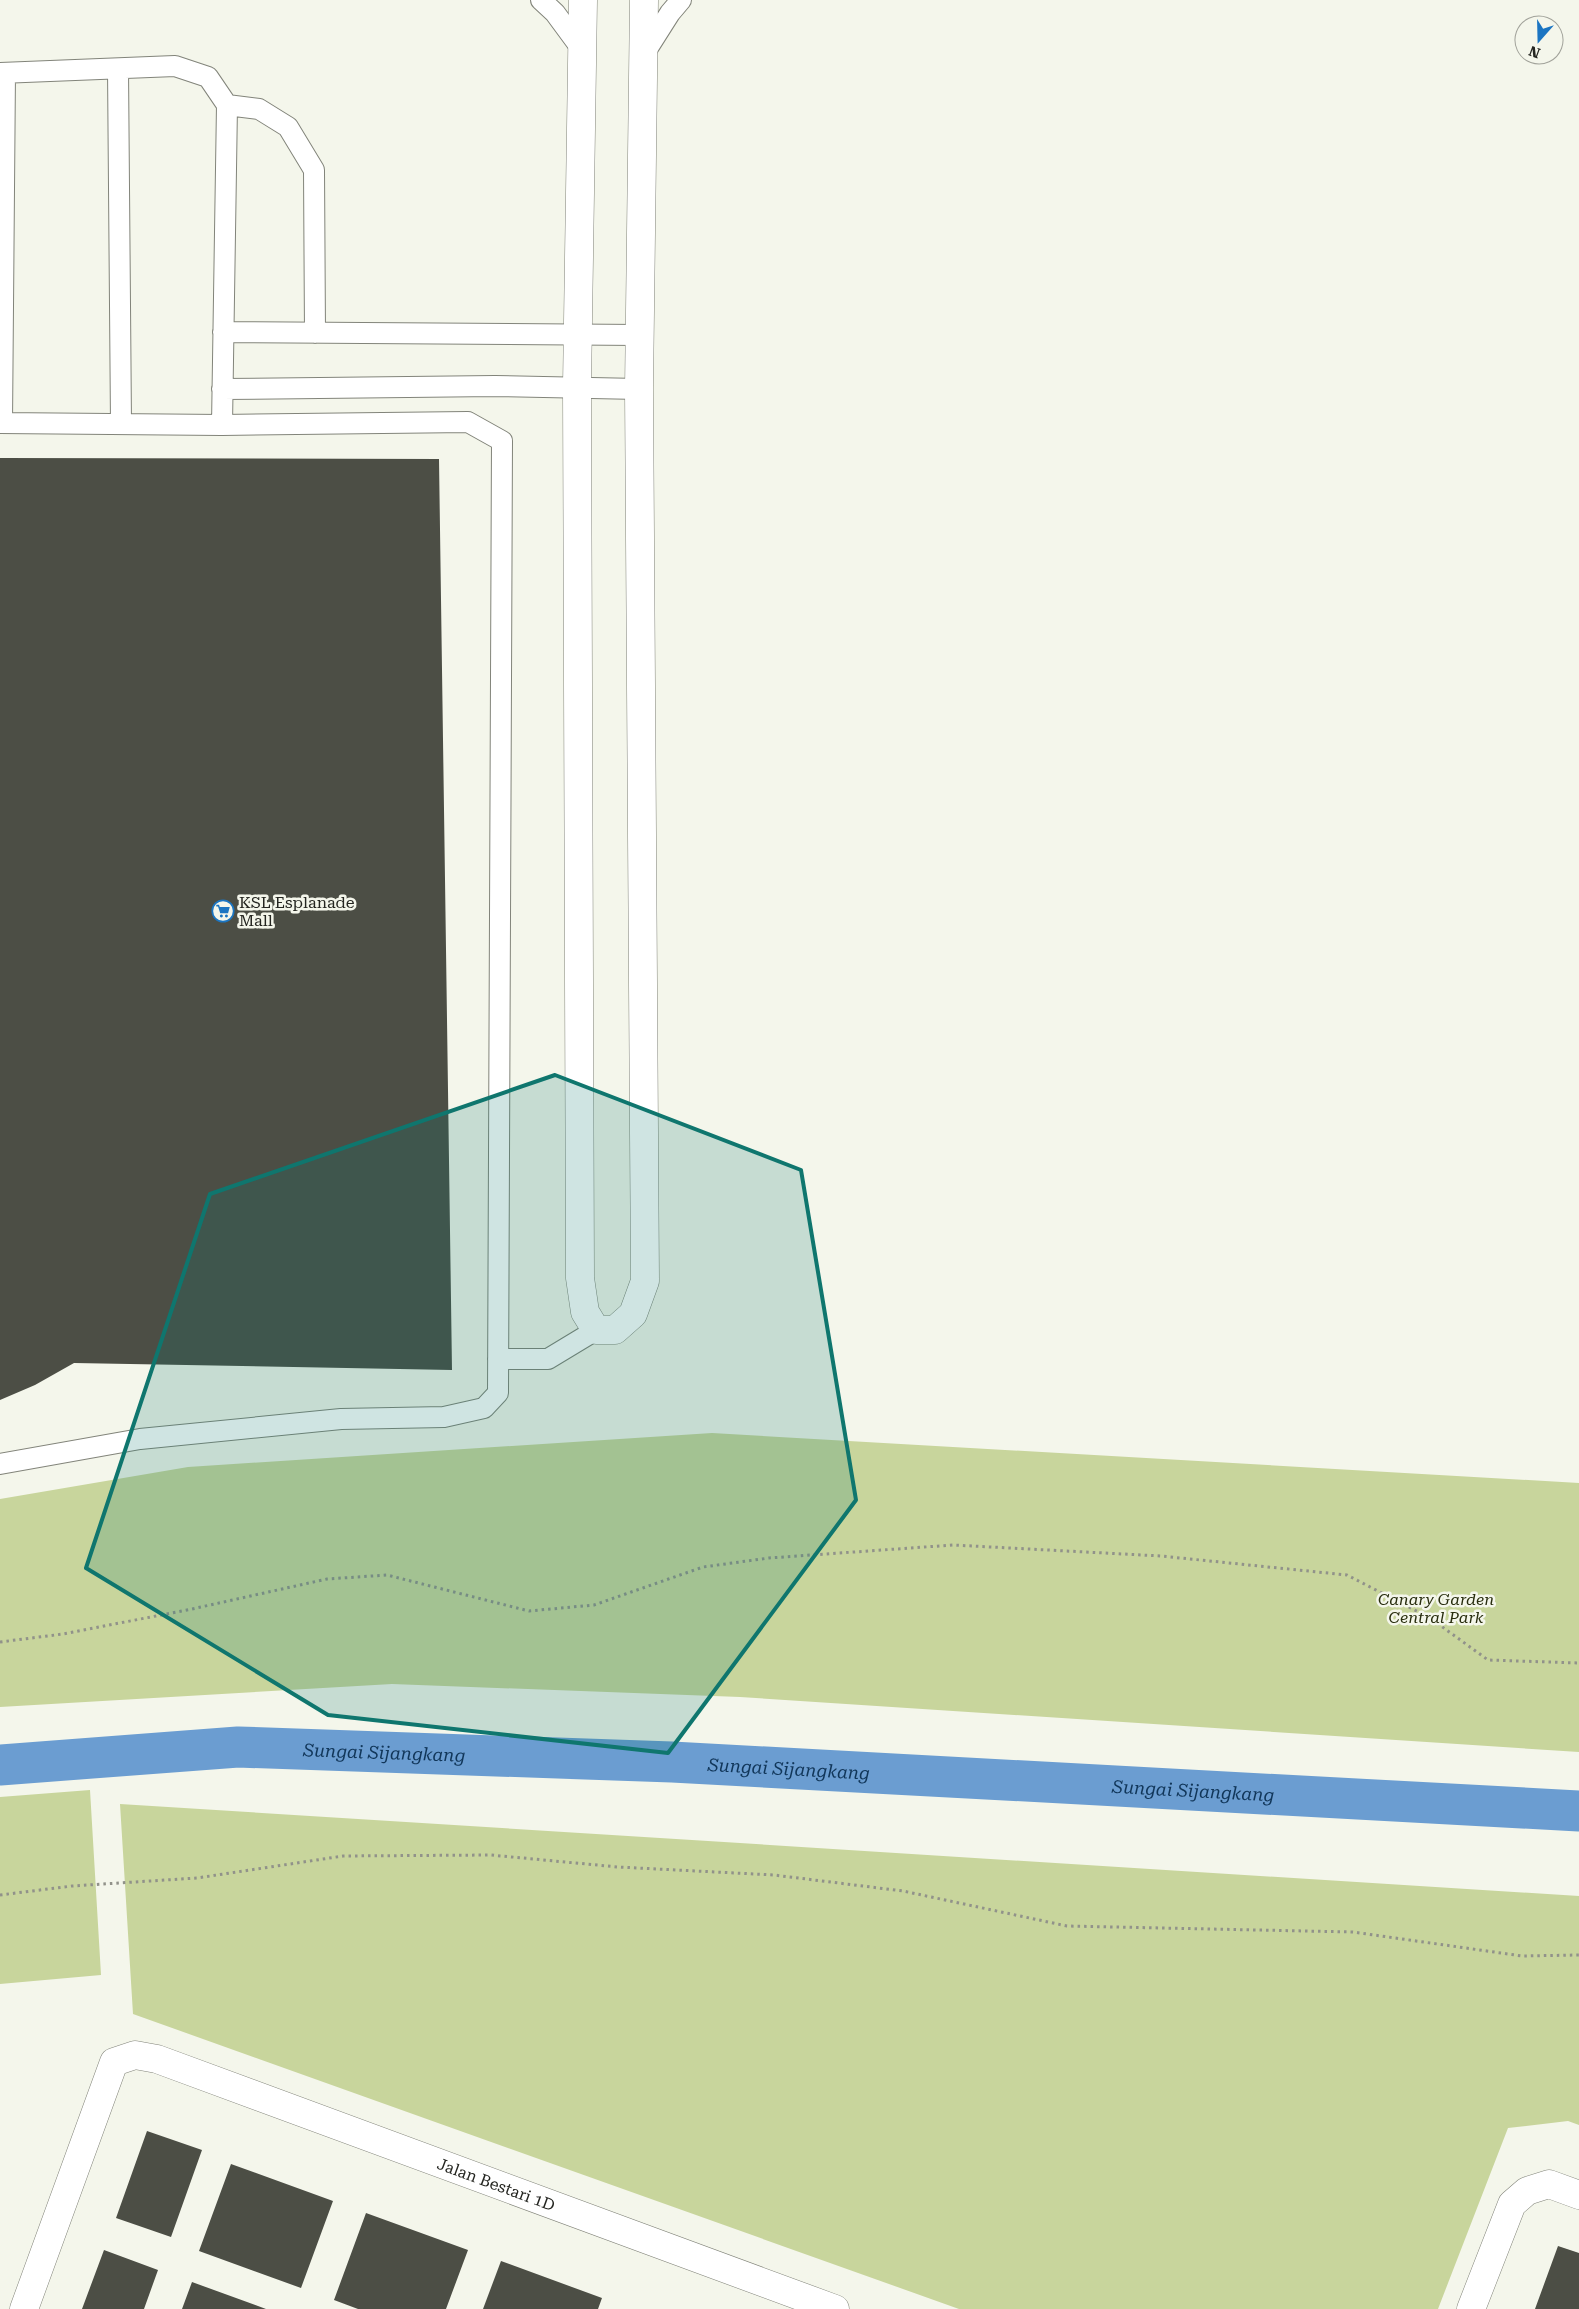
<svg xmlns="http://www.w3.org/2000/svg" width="1579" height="2309" font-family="'Roboto Serif',serif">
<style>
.green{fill:#c8d59c}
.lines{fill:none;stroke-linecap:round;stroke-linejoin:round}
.canal{stroke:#6b9dd1;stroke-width:41}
.building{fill:#4c4e45}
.service-casing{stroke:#82847a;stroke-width:22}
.minor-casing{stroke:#82847a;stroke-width:29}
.path{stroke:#91928a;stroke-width:3;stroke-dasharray:2.5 4;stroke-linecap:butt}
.service{stroke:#fff;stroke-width:20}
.minor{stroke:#fff;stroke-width:28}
.marked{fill:#0f766e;fill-opacity:0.2;stroke:#0f766e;stroke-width:4;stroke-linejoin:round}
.labels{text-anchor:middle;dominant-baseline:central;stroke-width:5;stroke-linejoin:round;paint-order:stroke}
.poi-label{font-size:16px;fill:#242520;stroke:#f4f6eb;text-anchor:start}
.park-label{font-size:16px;font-style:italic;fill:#282d0e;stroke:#f4f6eb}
.street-label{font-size:16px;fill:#242520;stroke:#f4f6eb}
.water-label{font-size:18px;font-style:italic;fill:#113659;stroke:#f4f6eb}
</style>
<rect width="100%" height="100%" fill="#f4f6eb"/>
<path class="green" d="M 712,1433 L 1579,1483 L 1579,1752 L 740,1697 L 392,1684 L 0,1707 L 0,1499 L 188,1467 Z
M 90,1790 L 101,1975 L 0,1984 L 0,1797 Z
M 120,1804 L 1579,1896 L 1579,2125 L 1568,2121 L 1508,2128 L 1438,2309 L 959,2309 L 133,2014 Z"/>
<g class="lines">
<path class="canal" id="s1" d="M 0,1765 L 238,1747 L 672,1762 L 1579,1811"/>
</g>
<path class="building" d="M 0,458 L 439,459 L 452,1370 L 74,1363 L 35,1385 L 0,1400 Z
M 147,2131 L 202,2150 L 171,2237 L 116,2218 Z
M 231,2164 L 333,2201 L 301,2288 L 199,2251 Z
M 366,2213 L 468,2250 L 446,2309 L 358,2309 L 334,2300 Z
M 1558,2246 L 1579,2253 L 1579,2309 L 1535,2309 Z
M 104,2250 L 158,2270 L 144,2309 L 82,2309 Z
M 501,2261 L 602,2298 L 598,2309 L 483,2309 Z
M 192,2282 L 266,2309 L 182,2309 Z"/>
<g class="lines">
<g class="service-casing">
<path id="service" d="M 541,0 L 555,13 L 583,51
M 644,54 L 670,13 L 681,0
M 118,69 L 121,423
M 0,73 L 175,66 L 208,77 L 227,105 L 222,425
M 227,105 L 259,109 L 288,127 L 314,170 L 315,333
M 223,332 L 640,335
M 222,389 L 495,386 L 639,389
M 0,423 L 222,425 L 468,422 L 502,441 L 498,1393 L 484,1408 L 444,1417 L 341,1419 L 140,1439 L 0,1464
M 2,423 L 5,73
M 498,1359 L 548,1359 L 596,1330"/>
</g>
<g class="minor-casing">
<g id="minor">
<path d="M 583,0 L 577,386 L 580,1278 L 585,1312 L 596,1330 L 615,1330 L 633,1314 L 645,1281 L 639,389 L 644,0"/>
<path id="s2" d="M 24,2309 L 114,2062 L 135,2055 L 157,2059 L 835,2309"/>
<path d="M 1471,2309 L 1512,2204 L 1527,2191 L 1549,2184 L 1579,2195"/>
</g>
</g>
<path class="path" d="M 0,1642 L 63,1634 L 192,1609 L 327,1579 L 387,1575 L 529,1611 L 594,1605 L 703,1567 L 769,1558 L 953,1545 L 1161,1556 L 1347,1575 L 1430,1618 L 1488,1660 L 1579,1663
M 0,1895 L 72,1886 L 197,1878 L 343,1856 L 491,1855 L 618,1867 L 774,1875 L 903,1891 L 1067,1926 L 1353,1932 L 1522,1956 L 1579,1955"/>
<use href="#service" class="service"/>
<use href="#minor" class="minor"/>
</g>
<path class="marked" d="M 555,1075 L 801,1170 L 856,1500 L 668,1753 L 328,1715 L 86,1568 L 210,1194 Z"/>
<defs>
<g id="supermarket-ring" transform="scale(1.125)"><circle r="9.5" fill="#f4f6eb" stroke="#1b75c2" stroke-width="1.5"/><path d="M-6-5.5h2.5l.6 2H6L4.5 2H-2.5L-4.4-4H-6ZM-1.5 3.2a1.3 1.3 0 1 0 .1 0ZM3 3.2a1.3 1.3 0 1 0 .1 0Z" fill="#1b75c2"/></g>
</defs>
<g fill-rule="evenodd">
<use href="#supermarket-ring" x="223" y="911"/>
</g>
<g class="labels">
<g class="poi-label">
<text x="239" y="902">KSL Esplanade<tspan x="239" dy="18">Mall</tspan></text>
</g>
<g class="park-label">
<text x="1436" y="1599">Canary Garden<tspan x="1436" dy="18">Central Park</tspan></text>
</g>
<g class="street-label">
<text stroke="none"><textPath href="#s2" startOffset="669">Jalan Bestari 1D</textPath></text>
</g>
<g class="water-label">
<text stroke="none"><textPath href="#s1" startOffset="385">Sungai Sijangkang</textPath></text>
<text stroke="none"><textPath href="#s1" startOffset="790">Sungai Sijangkang</textPath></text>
<text stroke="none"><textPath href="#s1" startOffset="1195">Sungai Sijangkang</textPath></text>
</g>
</g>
<g transform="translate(1539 40) rotate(200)"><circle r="24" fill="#f4f6eb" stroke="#a1a29a"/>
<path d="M0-4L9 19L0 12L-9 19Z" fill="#1b75c2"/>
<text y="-8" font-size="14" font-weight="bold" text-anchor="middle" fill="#242520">N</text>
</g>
</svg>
